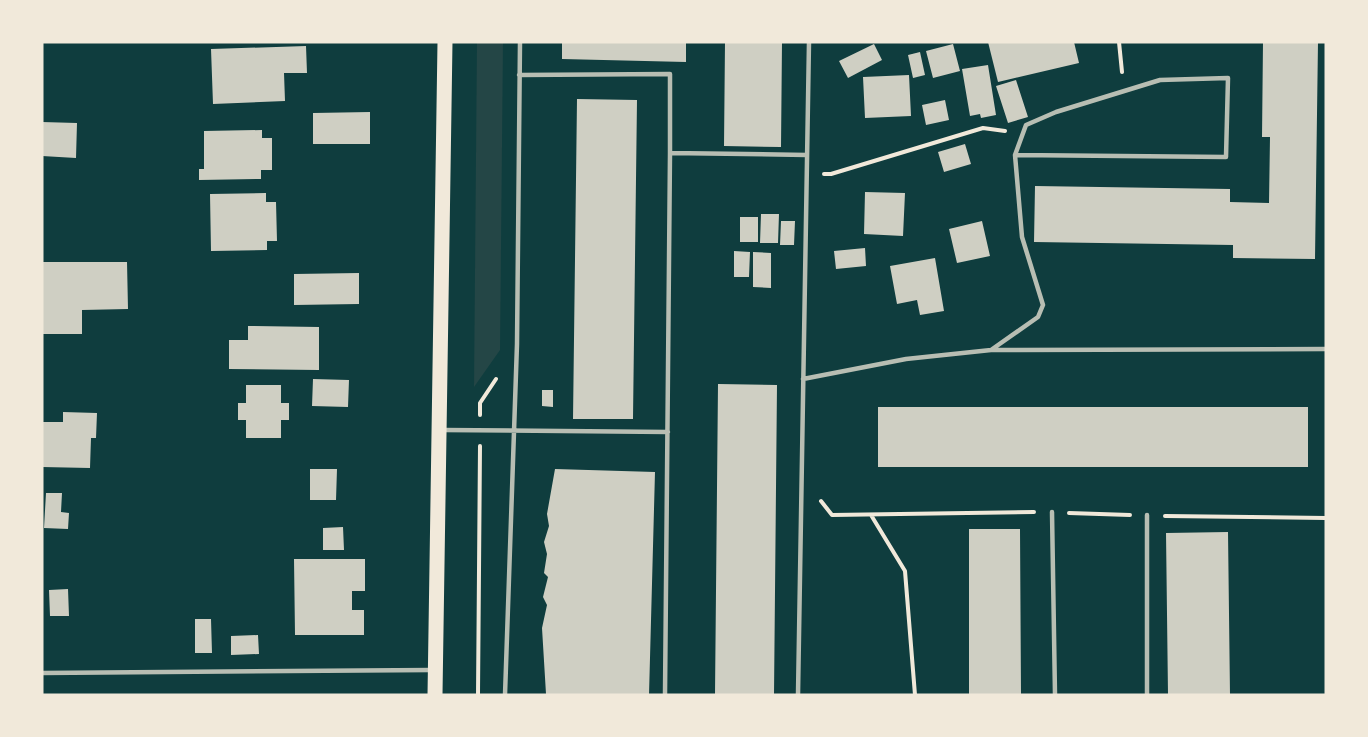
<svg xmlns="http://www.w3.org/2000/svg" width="1368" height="737" font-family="Barlow,sans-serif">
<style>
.green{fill:#244646}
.building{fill:#cfcfc3}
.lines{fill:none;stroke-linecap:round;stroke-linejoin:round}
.path{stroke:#f1e9da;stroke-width:4}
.service{stroke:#b8beb3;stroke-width:4.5}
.primary{stroke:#f1e9da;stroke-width:15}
</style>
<rect width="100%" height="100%" fill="#0f3d3e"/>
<path class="green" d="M 477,42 L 503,42 L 500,350 L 474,387 Z"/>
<path class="building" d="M 562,42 L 686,42 L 686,62 L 562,59 Z
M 725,42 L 782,42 L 781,147 L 724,146 Z
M 988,42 L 1074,42 L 1079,63 L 998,82 Z
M 1263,42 L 1318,42 L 1315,259 L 1233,258 L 1233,245 L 1034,242 L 1035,186 L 1230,189 L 1230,202 L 1269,203 L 1270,137 L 1262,137 Z
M 874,44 L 882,60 L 848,78 L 839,61 Z
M 953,44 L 960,71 L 933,78 L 926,51 Z
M 306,46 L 307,73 L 284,73 L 285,101 L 213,104 L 211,49 Z
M 920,52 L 925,75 L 913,78 L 908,55 Z
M 988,65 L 996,115 L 981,118 L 980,114 L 970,116 L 962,69 Z
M 909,75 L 911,116 L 865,118 L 863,77 Z
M 1016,80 L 1028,117 L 1008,123 L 996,86 Z
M 577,99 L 637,100 L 633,419 L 573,419 Z
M 945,100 L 949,120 L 926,125 L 922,105 Z
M 370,112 L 370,144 L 313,144 L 313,113 Z
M 42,122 L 77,123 L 76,158 L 42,156 Z
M 262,130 L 262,138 L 272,138 L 272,170 L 261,170 L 261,179 L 199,180 L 199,169 L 204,169 L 204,131 Z
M 965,144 L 971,164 L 944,172 L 938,152 Z
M 865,192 L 905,193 L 903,236 L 864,234 Z
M 266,193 L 266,202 L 276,202 L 277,241 L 267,241 L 267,250 L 211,251 L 210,194 Z
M 761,214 L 779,214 L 778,243 L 760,243 Z
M 740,217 L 758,217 L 758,242 L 740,242 Z
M 781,221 L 795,221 L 794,245 L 780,245 Z
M 982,221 L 990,256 L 957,263 L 949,229 Z
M 865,248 L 866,266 L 836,269 L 834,251 Z
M 734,251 L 750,252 L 749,277 L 734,277 Z
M 753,252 L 771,253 L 771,288 L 753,287 Z
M 935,258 L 944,311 L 920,315 L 917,300 L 897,304 L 890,266 Z
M 42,262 L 127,262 L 128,309 L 82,310 L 82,334 L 42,334 Z
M 359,273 L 359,304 L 294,305 L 294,274 Z
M 248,326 L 319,327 L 319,370 L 229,369 L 229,340 L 248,340 Z
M 313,379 L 349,380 L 348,407 L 312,406 Z
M 718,384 L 777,385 L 774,695 L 715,695 Z
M 246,385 L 281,385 L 281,403 L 289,403 L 289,420 L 281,420 L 281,438 L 246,438 L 246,420 L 238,420 L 238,403 L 246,403 Z
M 542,390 L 553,390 L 553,407 L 542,406 Z
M 878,407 L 1308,407 L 1308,467 L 878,467 Z
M 63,412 L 97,413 L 96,438 L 91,438 L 90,468 L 42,467 L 42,422 L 63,422 Z
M 310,469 L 337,469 L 336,500 L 310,500 Z
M 555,469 L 655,472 L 649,695 L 546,694 L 542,628 L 547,605 L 543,597 L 548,577 L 544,573 L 547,554 L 544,542 L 549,526 L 547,514 Z
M 46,493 L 62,493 L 61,512 L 69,513 L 68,529 L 44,528 Z
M 343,527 L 344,550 L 323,550 L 323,528 Z
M 969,529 L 1020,529 L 1021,695 L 969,695 Z
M 1228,532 L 1230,695 L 1168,695 L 1166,533 Z
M 294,559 L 365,559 L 365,591 L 352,591 L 352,610 L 364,610 L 364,635 L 295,635 Z
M 68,589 L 69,616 L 50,616 L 49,590 Z
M 195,619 L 211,619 L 212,653 L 195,653 Z
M 258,635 L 259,654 L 231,655 L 231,636 Z"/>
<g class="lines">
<path class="path" d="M 1119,42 L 1122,72
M 824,174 L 831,174 L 983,128 L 1005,131
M 480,415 L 480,403 L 496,379
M 821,501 L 832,515 L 1034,512
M 1069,513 L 1130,515
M 871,515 L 905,571 L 915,695
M 1165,516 L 1326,518
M 478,695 L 480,446"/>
<path class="service" d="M 519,75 L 670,74 L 670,153
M 991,350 L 1038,317 L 1043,305 L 1022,237 L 1015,155 L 1026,125 L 1056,112 L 1160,80 L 1228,78 L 1226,157 L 1015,155
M 803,379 L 906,359 L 991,350 L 1326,349
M 443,430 L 668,432
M 1052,512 L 1055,695
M 1147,515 L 1147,695
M 42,673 L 432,670
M 505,695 L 517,344 L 520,42
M 665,695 L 670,153 L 807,155
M 798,695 L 809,42"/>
<path class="primary" d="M 435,695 L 445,42"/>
</g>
<rect width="1368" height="737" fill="none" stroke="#f1e9da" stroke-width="87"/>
</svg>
